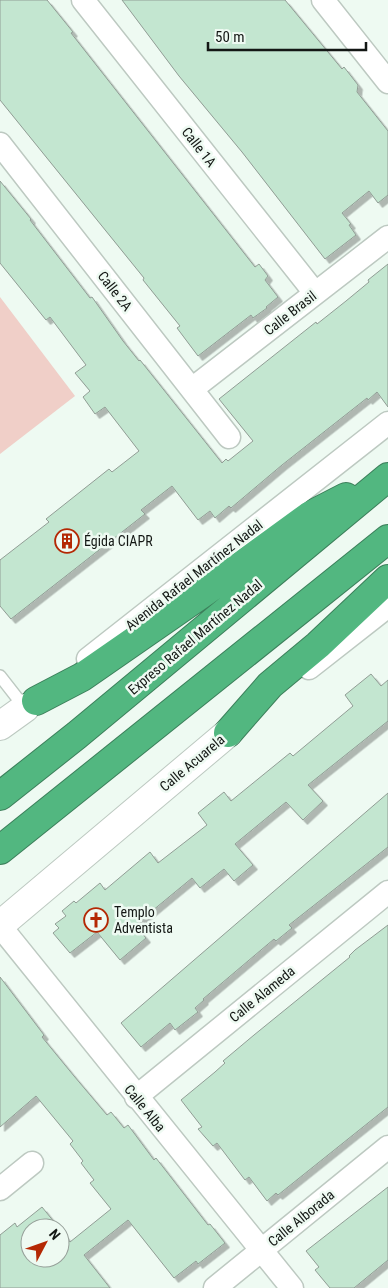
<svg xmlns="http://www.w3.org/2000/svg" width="388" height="1288" font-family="'Roboto Condensed',sans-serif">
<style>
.green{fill:#f0cfc8}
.building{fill:#c3e6d0;stroke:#919d95;filter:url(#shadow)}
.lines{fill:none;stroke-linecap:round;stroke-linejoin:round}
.service-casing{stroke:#bdc9c1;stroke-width:14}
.minor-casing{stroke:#bdc9c1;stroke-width:25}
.tertiary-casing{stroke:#bdc9c1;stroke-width:30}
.motorway-casing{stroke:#3c7f5a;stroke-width:30}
.service{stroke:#fff;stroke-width:11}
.minor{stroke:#fff;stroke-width:22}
.tertiary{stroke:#fff;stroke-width:28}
.motorway{stroke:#52b780;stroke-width:28}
.labels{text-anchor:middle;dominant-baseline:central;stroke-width:5;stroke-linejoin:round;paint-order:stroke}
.street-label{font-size:14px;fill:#131714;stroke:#eefaf2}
.poi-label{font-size:14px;fill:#131714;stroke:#eefaf2;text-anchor:start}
</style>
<defs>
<filter id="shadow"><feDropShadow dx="4.5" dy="4.5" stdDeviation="0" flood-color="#0004"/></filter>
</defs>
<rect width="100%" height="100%" fill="#eefaf2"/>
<path class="green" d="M 0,297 L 75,396 L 0,454 Z"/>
<path class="building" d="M 0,0 L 47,0 L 73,32 L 71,33 L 255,267 L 259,264 L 268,276 L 265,280 L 278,297 L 266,307 L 267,308 L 253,318 L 251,315 L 198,356 L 177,328 L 180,326 L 143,280 L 144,278 L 0,100 Z
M 122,0 L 285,0 L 342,69 L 344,67 L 358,85 L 357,92 L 388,131 L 388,195 L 378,203 L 369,191 L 342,213 L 351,224 L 349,225 L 356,235 L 325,259 L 242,152 L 179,76 Z
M 0,181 L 31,219 L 30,220 L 90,298 L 92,297 L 123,341 L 139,361 L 140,360 L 222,463 L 226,459 L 228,461 L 253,441 L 219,399 L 316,322 L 317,324 L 346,301 L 369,282 L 368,280 L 388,264 L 388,407 L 377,392 L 368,400 L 367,398 L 282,465 L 231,508 L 229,506 L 215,518 L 210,511 L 198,520 L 172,486 L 141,510 L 145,514 L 11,619 L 0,606 L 0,560 L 49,522 L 46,519 L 109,469 L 112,472 L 139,451 L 105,407 L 95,414 L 83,397 L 90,391 L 75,373 L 86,365 L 50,317 L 46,320 L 0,263 Z
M 371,674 L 381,686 L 388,680 L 388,721 L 308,785 L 323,801 L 303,820 L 286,802 L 235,844 L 253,865 L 234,881 L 224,869 L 200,888 L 192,878 L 135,925 L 146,938 L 120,960 L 97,932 L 70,953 L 53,933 L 59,928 L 55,924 L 66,916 L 62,911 L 74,901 L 76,903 L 100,883 L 105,890 L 150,852 L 158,863 L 207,825 L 198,813 L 224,792 L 231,801 L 290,753 L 293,756 L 353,706 L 345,695 Z
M 388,793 L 388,847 L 289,925 L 292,928 L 276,941 L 274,939 L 203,999 L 204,1000 L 195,1008 L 198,1012 L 175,1030 L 170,1023 L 141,1047 L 121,1023 Z
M 388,925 L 388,1107 L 278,1195 L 276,1193 L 267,1201 L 249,1177 L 245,1180 L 217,1143 L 213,1146 L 198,1129 L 202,1127 L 181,1100 L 215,1072 L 225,1063 L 223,1061 L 254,1035 L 350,957 L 349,956 L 355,950 Z
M 0,977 L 44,1035 L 42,1037 L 74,1076 L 107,1115 L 111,1112 L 124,1128 L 128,1125 L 154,1160 L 156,1158 L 208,1225 L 210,1224 L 225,1243 L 198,1264 L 196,1261 L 174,1278 L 128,1220 L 84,1255 L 110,1288 L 0,1288 L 0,1235 L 15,1223 L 17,1227 L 42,1207 L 59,1228 L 30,1228 L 30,1258 L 60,1258 L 60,1229 L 70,1242 L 111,1209 L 90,1183 L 94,1180 L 81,1163 L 83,1161 L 70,1144 L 73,1141 L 36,1096 L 0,1127 Z
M 388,1187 L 388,1260 L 354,1288 L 330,1288 L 315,1270 L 319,1267 L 306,1251 Z"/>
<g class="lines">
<g class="service-casing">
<path id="service" d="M 0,676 L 25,708"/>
</g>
<g class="minor-casing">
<path id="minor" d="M 83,0 L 315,293
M 323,0 L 388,82
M 0,144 L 229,437
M 192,389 L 388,237
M 88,659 L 388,423
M 309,668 L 388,606
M 0,926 L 292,1288
M 136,1097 L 388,892
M 0,1189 L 32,1163
M 215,1288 L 388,1147"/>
</g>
<g class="tertiary-casing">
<path id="tertiary" d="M 0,726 L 25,708
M 0,925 L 228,733"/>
</g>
<g class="motorway-casing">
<path id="motorway" d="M 36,701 L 82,677 L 206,591 L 309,516 L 346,497
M 228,733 L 270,685 L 318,645 L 388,579
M 0,796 L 77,735 L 388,477
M 0,850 L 388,539"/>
</g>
<use href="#service" class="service"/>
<use href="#minor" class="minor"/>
<use href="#tertiary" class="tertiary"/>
<use href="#motorway" class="motorway"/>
</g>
<defs>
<g id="building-ring" transform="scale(1.25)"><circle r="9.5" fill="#eefaf2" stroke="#b42804" stroke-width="1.5"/><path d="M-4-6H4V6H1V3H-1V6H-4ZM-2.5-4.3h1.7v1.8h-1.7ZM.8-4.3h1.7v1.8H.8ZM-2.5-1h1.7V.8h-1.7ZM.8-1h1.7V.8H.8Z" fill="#b42804"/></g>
<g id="church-ring" transform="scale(1.25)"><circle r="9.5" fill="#eefaf2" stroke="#b42804" stroke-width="1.5"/><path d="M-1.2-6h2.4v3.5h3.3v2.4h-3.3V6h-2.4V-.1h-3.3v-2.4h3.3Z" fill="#b42804"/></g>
</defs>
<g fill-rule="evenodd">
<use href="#building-ring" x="67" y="541"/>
<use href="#church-ring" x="96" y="920"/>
</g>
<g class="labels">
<g class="street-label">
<text transform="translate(199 147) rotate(52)">Calle 1A</text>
<text transform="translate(115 291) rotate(52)">Calle 2A</text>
<text transform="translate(290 313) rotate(-38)">Calle Brasil</text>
<text transform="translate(194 575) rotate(-38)">Avenida Rafael Martínez Nadal</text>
<text transform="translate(195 637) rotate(-40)">Expreso Rafael Martínez Nadal</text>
<text transform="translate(192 763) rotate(-40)">Calle Acuarela</text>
<text transform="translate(262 994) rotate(-39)">Calle Alameda</text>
<text transform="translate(145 1108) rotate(51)">Calle Alba</text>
<text transform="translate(301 1218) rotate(-39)">Calle Alborada</text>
</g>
<g class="poi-label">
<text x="84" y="541">Égida CIAPR</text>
<text x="114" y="912">Templo<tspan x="114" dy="16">Adventista</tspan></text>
</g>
</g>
<g transform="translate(45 1243) rotate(49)"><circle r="24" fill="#eefaf2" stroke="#969f99"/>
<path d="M0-4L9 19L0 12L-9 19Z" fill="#b42804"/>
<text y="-8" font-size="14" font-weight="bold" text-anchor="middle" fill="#131714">N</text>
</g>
<path d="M208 42v8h158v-8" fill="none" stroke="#131714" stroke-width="2.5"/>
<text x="215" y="42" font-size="15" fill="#131714" stroke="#eefaf2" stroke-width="4" paint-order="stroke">50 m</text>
</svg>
